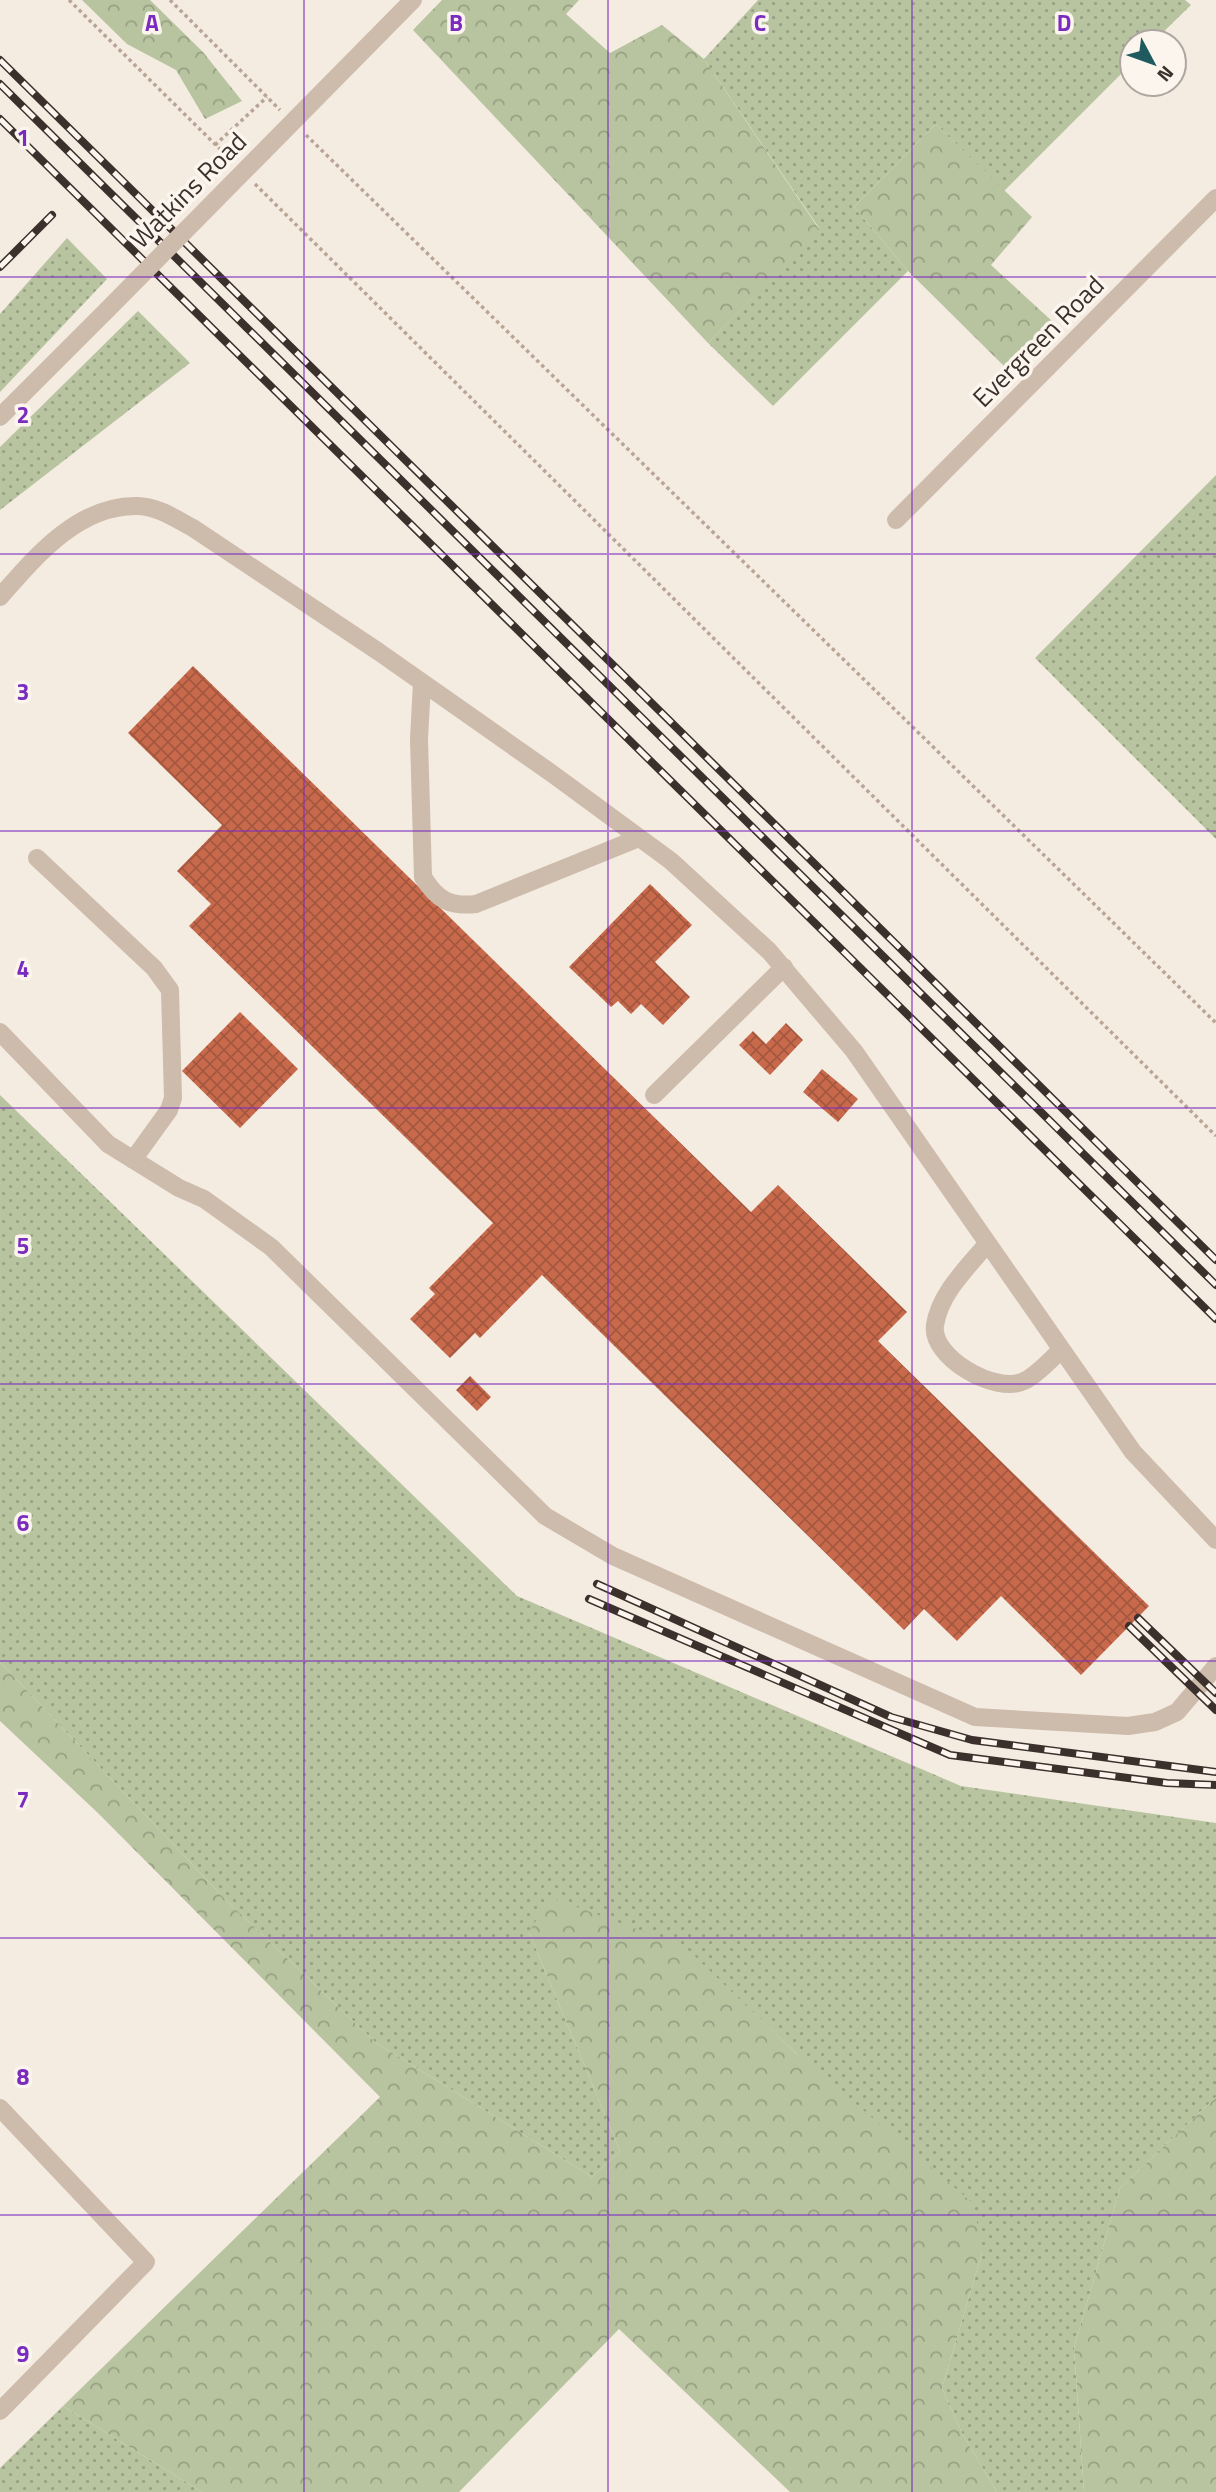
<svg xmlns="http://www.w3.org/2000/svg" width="1216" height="2492" font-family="'Titillium Web',sans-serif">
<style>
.grass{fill:url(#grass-dots)}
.forest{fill:url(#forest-crowns)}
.building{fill:url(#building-cross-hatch)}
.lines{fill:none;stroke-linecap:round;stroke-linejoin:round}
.path{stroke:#b9a596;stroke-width:3.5;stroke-dasharray:3.5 3.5;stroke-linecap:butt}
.minor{stroke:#cdbbac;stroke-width:18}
.rail-casing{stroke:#3b302b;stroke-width:8}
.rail{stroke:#fbf5ee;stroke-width:5;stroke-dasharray:16;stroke-linecap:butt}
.minor-bridge{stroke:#cdbbac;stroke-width:18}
.grid{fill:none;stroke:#7b2cbf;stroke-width:2;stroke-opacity:0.55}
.labels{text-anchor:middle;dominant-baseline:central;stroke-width:7;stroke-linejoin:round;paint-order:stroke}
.street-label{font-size:26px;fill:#3b302b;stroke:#fbf5ee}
.grid-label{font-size:23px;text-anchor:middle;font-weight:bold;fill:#7b2cbf;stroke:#fbf5ee;stroke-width:7;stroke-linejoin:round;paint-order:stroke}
</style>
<defs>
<pattern id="grass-dots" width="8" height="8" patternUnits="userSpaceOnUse" patternTransform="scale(1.75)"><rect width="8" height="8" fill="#b8c4a0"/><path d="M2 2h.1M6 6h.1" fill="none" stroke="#97a083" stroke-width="1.8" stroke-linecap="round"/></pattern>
<pattern id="forest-crowns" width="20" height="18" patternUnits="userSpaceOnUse" patternTransform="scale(1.75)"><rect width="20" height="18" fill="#b8c4a0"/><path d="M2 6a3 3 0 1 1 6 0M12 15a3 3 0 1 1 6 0" fill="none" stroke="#97a083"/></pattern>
<pattern id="building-cross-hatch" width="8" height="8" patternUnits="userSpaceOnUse" patternTransform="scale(1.75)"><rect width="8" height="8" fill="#c8694b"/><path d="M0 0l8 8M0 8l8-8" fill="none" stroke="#a4573f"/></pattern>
</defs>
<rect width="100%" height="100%" fill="#f4ebe1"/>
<path class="grass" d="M 758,0 L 1185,0 L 1191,5 L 1153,42 L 1132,42 L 1132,63 L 1004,191 L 936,124 L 854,207 L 908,271 L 773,406 L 708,343 L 819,228 L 704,59 Z
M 67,238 L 107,279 L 0,392 L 0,314 Z
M 138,311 L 190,363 L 0,510 L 0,447 Z
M 1216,475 L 1216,839 L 1035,658 Z
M 0,1095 L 517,1596 L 961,1786 L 1216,1823 L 1216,2097 L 1120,2188 L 1074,2348 L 1084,2492 L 997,2492 L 963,2435 L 942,2388 L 982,2253 L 797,2054 L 685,1948 L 529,1932 L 620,2151 L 592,2177 L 375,2042 L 225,1899 L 0,1662 Z
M 63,2406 L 202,2492 L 0,2492 L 0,2468 Z"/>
<path class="forest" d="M 82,0 L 150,0 L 203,52 L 242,101 L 205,119 L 176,70 L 127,44 Z
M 442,0 L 579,0 L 566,14 L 610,53 L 662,25 L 704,59 L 819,229 L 708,343 L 413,30 Z
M 936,124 L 1032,217 L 991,265 L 1053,322 L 1008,370 L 908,271 L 854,207 Z
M 0,1662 L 225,1899 L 375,2042 L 592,2177 L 620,2151 L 529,1932 L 550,1897 L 685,1947 L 797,2054 L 974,2204 L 982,2253 L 942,2388 L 963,2435 L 997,2492 L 790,2492 L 619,2329 L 459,2492 L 202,2492 L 63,2406 L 380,2097 L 99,1814 L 0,1721 Z
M 1216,2097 L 1216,2492 L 1084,2492 L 1074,2348 L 1120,2188 Z"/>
<path class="building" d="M 193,666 L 751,1212 L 778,1185 L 907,1312 L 878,1341 L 1149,1606 L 1081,1675 L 1001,1596 L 957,1641 L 924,1609 L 904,1630 L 542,1275 L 480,1338 L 475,1333 L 450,1358 L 410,1319 L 435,1294 L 429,1288 L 493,1223 L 189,926 L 211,904 L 177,871 L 222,825 L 128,733 Z
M 650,884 L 692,925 L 655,962 L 690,997 L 663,1025 L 641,1004 L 631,1014 L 618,1001 L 611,1007 L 569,967 Z
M 240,1012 L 298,1069 L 240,1128 L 182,1071 Z
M 786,1023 L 803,1040 L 770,1075 L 739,1045 L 753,1031 L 766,1044 Z
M 822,1069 L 858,1099 L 838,1122 L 803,1092 Z
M 470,1376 L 491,1397 L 477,1411 L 456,1390 Z"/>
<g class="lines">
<path class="path" d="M 69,0 L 232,161
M 170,0 L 280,110
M 306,135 L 1216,1023
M 215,145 L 267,97
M 255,184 L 1216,1136"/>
<path class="minor" d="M 0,417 L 108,309
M 896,520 L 1216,198
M 0,597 C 35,557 78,505 137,506 C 157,506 176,519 193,528 L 379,652 L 554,775 L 671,861 L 769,951 L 854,1051 L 1133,1452 L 1216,1540
M 422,683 L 419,739 L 423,877 C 437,900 450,907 476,904 L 639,838
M 37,858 L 154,968 L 170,990 L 173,1098 L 169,1110 L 133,1160
M 0,1032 L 108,1144 L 179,1188 L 204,1199 L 271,1247 L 545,1516 L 613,1556 L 975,1717 L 1128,1726 L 1155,1722 L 1177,1712 L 1216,1666
M 654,1095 L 784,967
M 987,1244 C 968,1267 940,1293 935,1325 C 930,1357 996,1395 1024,1381 C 1037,1375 1050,1360 1061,1350
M 0,2108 L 146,2262 L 0,2411"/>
<g class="rail-casing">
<path id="rail" d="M 0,60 L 1216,1260
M 0,84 L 1216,1285
M 0,119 L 1216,1319
M 0,267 L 52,215
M 597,1584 L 891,1717 L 972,1740 L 1216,1772
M 589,1599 L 950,1755 L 1167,1783 L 1216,1785
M 1138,1618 L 1216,1693
M 1129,1626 L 1216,1710"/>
</g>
<use href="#rail" class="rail"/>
<path class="minor-bridge" d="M 108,309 L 413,0"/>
</g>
<path class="grid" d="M 304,0 L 304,2492M 608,0 L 608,2492M 912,0 L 912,2492M 0,277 L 1216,277M 0,554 L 1216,554M 0,831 L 1216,831M 0,1108 L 1216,1108M 0,1384 L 1216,1384M 0,1661 L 1216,1661M 0,1938 L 1216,1938M 0,2215 L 1216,2215"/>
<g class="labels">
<g class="street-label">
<text transform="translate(188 190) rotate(-45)">Watkins Road</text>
<text transform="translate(1038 341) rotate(-45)">Evergreen Road</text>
</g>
</g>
<g class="grid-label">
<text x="152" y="31">A</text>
<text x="456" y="31">B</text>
<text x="760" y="31">C</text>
<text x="1064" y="31">D</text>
<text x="23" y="146">1</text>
<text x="23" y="423">2</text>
<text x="23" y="700">3</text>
<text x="23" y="977">4</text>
<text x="23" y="1254">5</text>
<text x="23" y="1531">6</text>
<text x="23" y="1808">7</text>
<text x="23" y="2085">8</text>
<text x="23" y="2362">9</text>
</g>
<g transform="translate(1153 63) rotate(131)"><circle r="33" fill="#fbf5ee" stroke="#aea6a0" stroke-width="2"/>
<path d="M0-5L12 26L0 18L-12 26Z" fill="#1f5a5e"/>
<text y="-10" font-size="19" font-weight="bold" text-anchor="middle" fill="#3b302b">N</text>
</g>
</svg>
